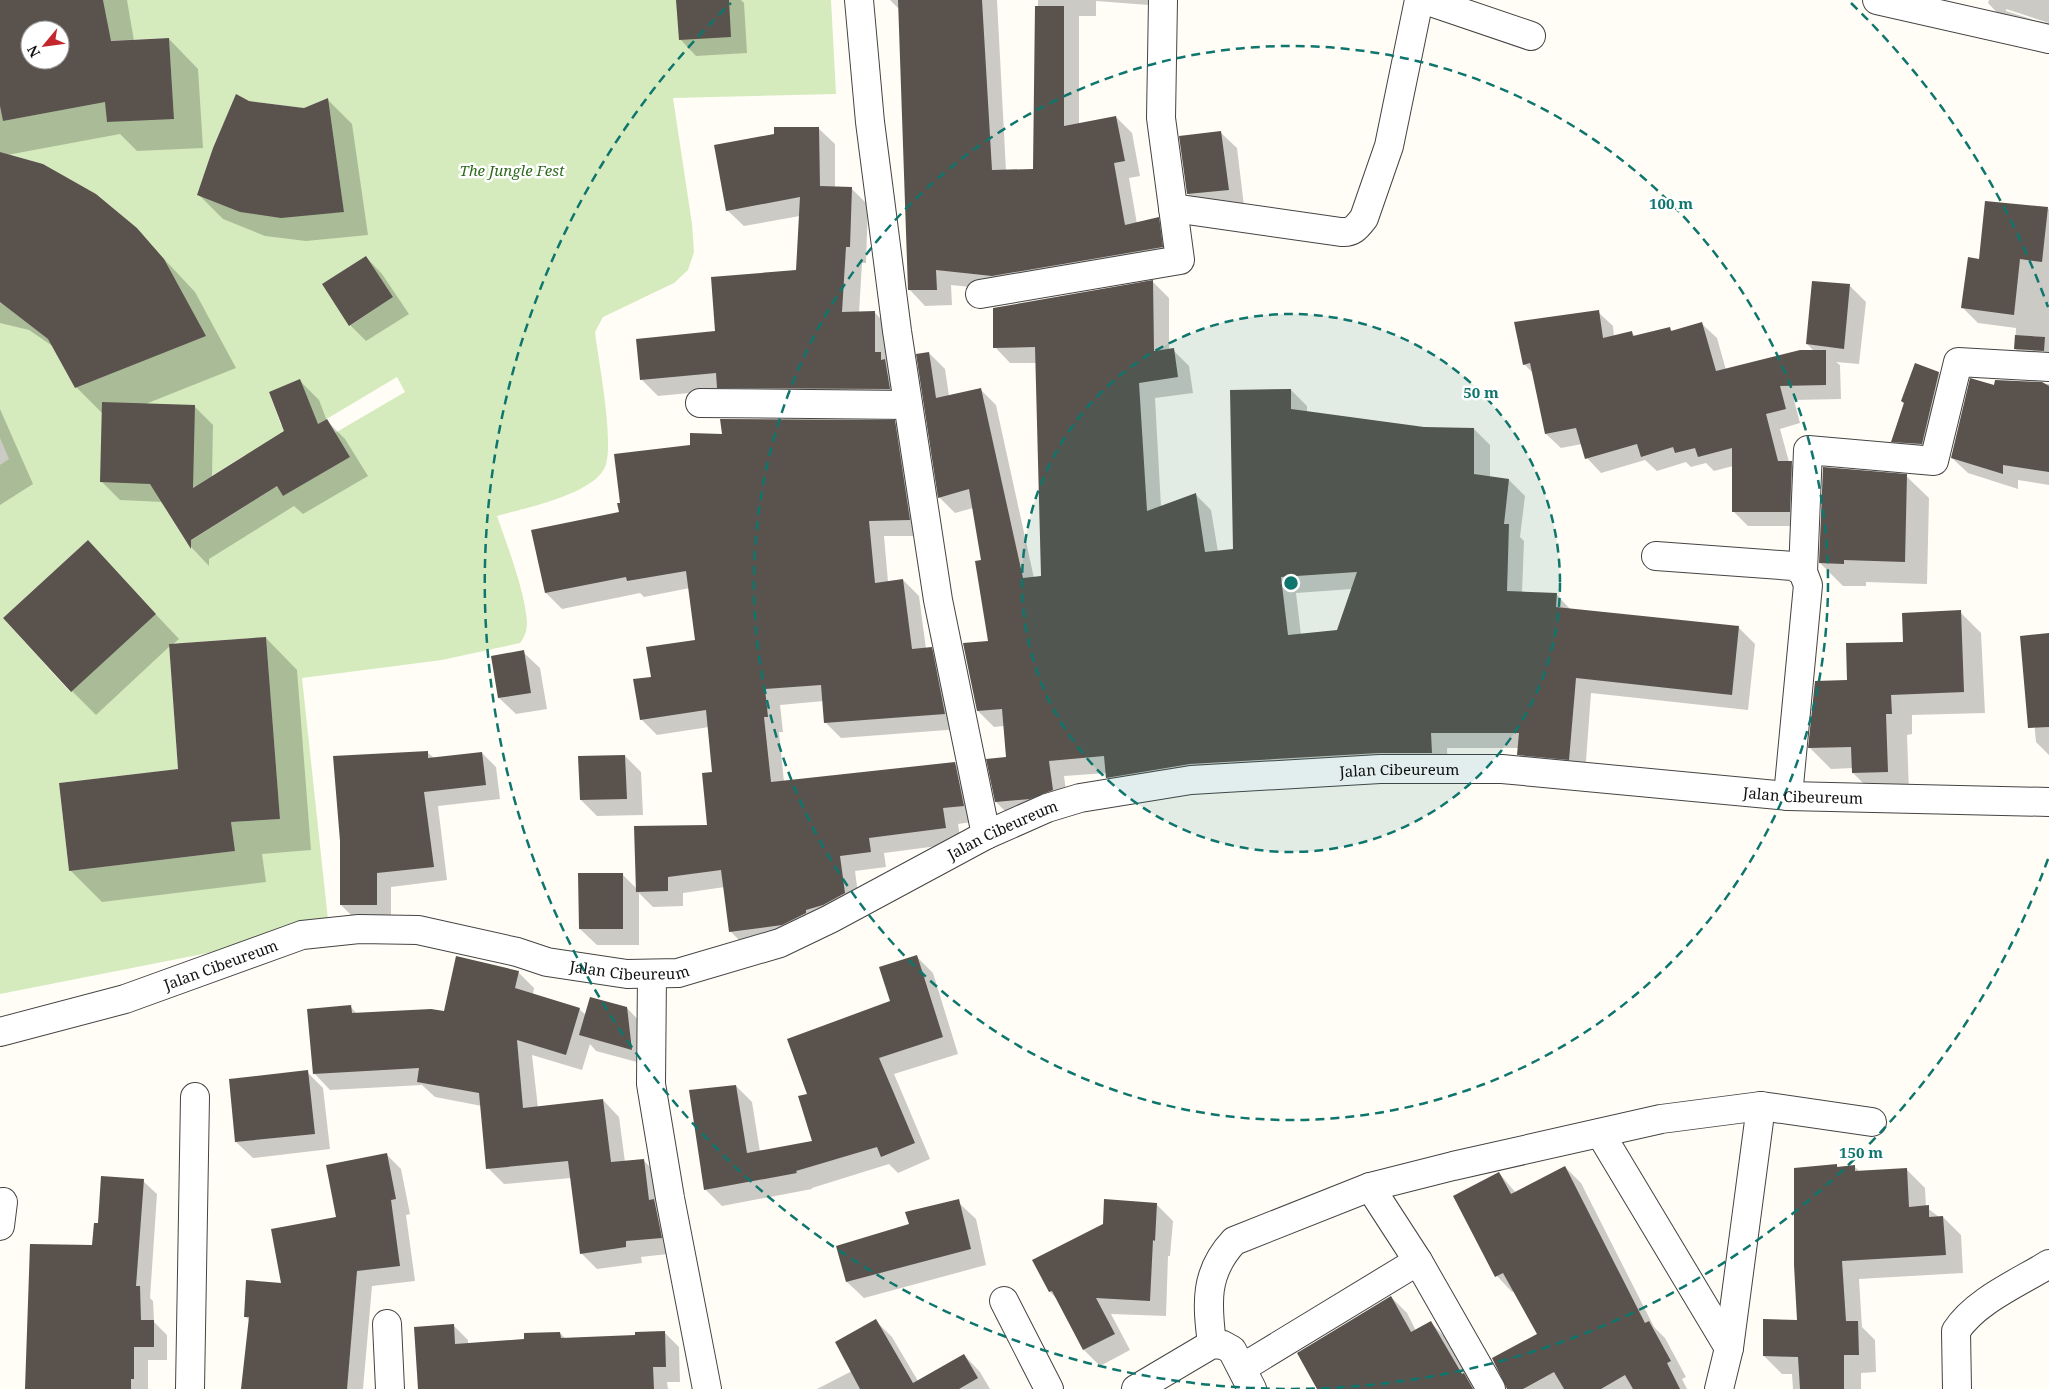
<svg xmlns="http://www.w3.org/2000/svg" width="2049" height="1389" font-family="'Noto Serif',serif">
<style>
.green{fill:#d5ebbd;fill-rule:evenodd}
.shadow{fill:#0003;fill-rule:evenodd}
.building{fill:#5a524d;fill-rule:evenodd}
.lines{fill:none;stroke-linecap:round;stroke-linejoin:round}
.minor-casing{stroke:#444;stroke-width:30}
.minor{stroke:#fff;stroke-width:28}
.ring{fill:none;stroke:#0f766e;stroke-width:2.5;stroke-dasharray:9 6}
.labels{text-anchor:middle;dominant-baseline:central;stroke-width:5;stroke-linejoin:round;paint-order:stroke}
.park-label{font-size:15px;font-style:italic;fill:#2f6b1f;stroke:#fff}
.street-label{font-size:15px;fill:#111;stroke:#fff}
.centre{fill:#0f766e;stroke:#fff;stroke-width:2.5}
.ring-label{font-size:15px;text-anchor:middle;font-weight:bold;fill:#0f766e;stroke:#fff;stroke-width:5;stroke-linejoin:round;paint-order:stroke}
</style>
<rect width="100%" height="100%" fill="#fffdf5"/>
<path class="green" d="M 103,0 L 831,0 L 836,94 L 673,98 L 692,224 L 694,252 L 688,270 L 674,283 L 603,317 L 595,332 C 598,359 616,448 604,469 C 590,495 525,508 497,516 C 507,545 525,591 527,622 C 527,630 525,637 520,643 L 442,660 L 302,678 L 329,929 L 0,994 L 0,465 L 9,459 L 0,438 L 0,302 L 48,339 L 75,388 L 205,336 L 164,259 L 137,228 L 96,194 L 43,164 L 0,152 L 0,106 L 3,121 L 94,104 L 79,26 L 107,20 ZM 169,38 L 174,118 L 107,122 L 102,41 ZM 236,95 L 249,101 L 304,108 L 328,98 L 344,212 L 317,214 L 240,212 L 198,195 L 213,148 ZM 366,256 L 393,297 L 350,326 L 323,284 ZM 397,377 L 405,392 L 335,433 L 350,457 L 283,496 L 261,458 ZM 300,380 L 313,413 L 281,425 L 269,392 ZM 245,455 L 268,492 L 187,543 L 164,506 ZM 88,540 L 156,614 L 70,692 L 3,618 ZM 266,637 L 280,819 L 231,822 L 235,851 L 69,871 L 59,783 L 178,769 L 169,644 Z"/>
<path class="shadow" d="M 0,0 L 127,0 L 134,41 L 169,39 L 198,69 L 203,148 L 137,151 L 120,134 L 7,155 L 136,229 L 195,292 L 236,368 L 143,405 L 194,406 L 213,425 L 212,477 L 285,431 L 300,381 L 319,400 L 327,421 L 345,439 L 368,476 L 303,514 L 294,506 L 209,559 L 209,566 L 192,548 L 163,502 L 120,500 L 102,482 L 103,414 L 76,387 L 54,347 L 29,330 L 0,323 ZM 30,30 L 60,30 L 60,60 L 30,60 Z
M 678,0 L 741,0 L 744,3 L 747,53 L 696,56 L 680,39 Z
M 890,0 L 997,0 L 1006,171 L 1034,170 L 1038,0 L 1162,0 L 1162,6 L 1096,1 L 1096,16 L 1079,16 L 1079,124 L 1116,117 L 1132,133 L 1140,176 L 1129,178 L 1137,224 L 1158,219 L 1174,235 L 1178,263 L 1008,291 L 951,285 L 952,305 L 925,306 L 910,290 L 900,10 Z
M 1989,0 L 2049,0 L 2049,23 L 2006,9 L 2006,11 L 2049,25 L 2004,20 L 1988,3 Z
M 328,100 L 352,124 L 368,235 L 306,241 L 265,236 L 223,219 L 199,195 L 249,102 L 304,109 Z
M 818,128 L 835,144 L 835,188 L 851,188 L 868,205 L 866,263 L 862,263 L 859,313 L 875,313 L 891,329 L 906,405 L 721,390 L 658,396 L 642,380 L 717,332 L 798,271 L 800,216 L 744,226 L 727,210 Z
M 1220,132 L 1237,148 L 1244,206 L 1204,210 L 1188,194 Z
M 1986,202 L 2049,209 L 2049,366 L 2031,364 L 2015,349 L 2016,328 L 1978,323 L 1963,308 L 1980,260 Z
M 366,257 L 382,274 L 409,314 L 366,341 L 350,325 Z
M 1153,282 L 1169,298 L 1169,350 L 1173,350 L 1189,366 L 1193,393 L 1155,398 L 1161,507 L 1195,494 L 1211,510 L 1218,552 L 1235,550 L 1291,390 L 1307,406 L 1307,413 L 1424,428 L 1474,429 L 1490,445 L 1490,478 L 1509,480 L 1525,496 L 1520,537 L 1524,541 L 1522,593 L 1556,594 L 1571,610 L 1739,628 L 1755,644 L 1748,710 L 1591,693 L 1585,775 L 1534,770 L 1518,754 L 1519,748 L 1447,748 L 1448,769 L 1123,793 L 1107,777 L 1107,773 L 1064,776 L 1068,806 L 1012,818 L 996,802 L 1007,758 L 1004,726 L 994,727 L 978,711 L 989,642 L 982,561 L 973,508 L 955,513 L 939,497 L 929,353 L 945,369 L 949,396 L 980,389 L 996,405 L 1034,578 L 1042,577 L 1036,363 L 1010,363 L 995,347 ZM 1352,589 L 1337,631 L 1301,635 L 1296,593 Z
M 1850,286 L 1866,302 L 1859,364 L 1836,362 L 1840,365 L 1841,399 L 1794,400 L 1800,423 L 1780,429 L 1789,462 L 1806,477 L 1804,526 L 1748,526 L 1734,512 L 1733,466 L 1714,471 L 1706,463 L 1691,467 L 1686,462 L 1657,471 L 1645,460 L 1601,473 L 1587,458 L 1582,444 L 1561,448 L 1546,434 L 1533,373 L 1524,364 L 1598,312 L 1613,326 L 1614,337 L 1632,333 L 1636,337 L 1670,329 L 1672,331 L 1702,324 L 1717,338 L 1726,370 L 1814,351 L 1807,344 Z
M 1916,364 L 1939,373 L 1951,386 L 1934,456 L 1905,454 L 1892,441 Z
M 1996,381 L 2049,384 L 2049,485 L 2018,480 L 2018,489 L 1968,473 L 1952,458 Z
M 0,409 L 33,484 L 0,505 Z
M 894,422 L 910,438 L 925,536 L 884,536 L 888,582 L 903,580 L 919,596 L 926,649 L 931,648 L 947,664 L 960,729 L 841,738 L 825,722 L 824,701 L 780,705 L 783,732 L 779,732 L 784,782 L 955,764 L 971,780 L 979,821 L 958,824 L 961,843 L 884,853 L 886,867 L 855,871 L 860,909 L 746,947 L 730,931 L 725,887 L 683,893 L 683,906 L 653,907 L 639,893 L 639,945 L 597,945 L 580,929 L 622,874 L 637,889 L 709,827 L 713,773 L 709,727 L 657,735 L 641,719 L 652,678 L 697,641 L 690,588 L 644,597 L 640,593 L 562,609 L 546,593 L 533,531 L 620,513 L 691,446 L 723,435 Z
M 1906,476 L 1929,498 L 1927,584 L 1866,582 L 1866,586 L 1843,586 L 1820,563 Z
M 88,542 L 179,639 L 172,645 L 266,638 L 297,670 L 311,850 L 262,854 L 266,882 L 102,902 L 70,870 L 180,770 L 170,646 L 96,715 L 72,691 Z
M 1960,612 L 1981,633 L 1985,713 L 1912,715 L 1912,734 L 1907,735 L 1909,793 L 1874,794 L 1853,773 L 1853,768 L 1831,769 L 1810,748 L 1848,682 Z
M 2049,634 L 2049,755 L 2036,742 L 2032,699 Z
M 523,652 L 540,668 L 547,709 L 516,714 L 499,698 Z
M 428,753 L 434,758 L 482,753 L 496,767 L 500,799 L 438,806 L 447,880 L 391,887 L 391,919 L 355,919 L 341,905 Z
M 625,756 L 641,772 L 643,815 L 597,816 L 581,800 Z
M 917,957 L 933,973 L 958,1054 L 894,1074 L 930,1159 L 898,1173 L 889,1164 L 812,1188 L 812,1189 L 722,1206 L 705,1189 L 736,1086 L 752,1102 L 760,1152 L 813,1142 L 809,1095 L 892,1002 Z
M 518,972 L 534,988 L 533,995 L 579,1009 L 586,1015 L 627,1008 L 643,1025 L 648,1065 L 596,1051 L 590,1044 L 582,1070 L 532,1055 L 538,1108 L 603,1100 L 619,1117 L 625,1162 L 644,1161 L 660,1177 L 677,1253 L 641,1257 L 642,1263 L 597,1269 L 581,1253 L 571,1178 L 504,1184 L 488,1168 L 482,1106 L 435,1097 L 422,1085 L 330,1090 L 314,1073 L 351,1007 L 357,1014 L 445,1012 Z
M 307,1072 L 323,1088 L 330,1149 L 253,1158 L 236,1142 Z
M 386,1154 L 401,1169 L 410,1214 L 406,1215 L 415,1281 L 372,1286 L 363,1389 L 242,1389 L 250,1321 L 245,1316 L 282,1284 Z
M 1837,1166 L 1839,1168 L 1854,1166 L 1860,1172 L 1907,1170 L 1925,1188 L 1926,1207 L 1939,1217 L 1943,1217 L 1961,1235 L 1963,1273 L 1859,1279 L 1862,1327 L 1875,1340 L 1876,1372 L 1861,1373 L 1861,1389 L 1793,1389 L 1792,1374 L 1782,1374 L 1764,1356 L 1798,1321 Z
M 1565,1167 L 1581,1183 L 1654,1327 L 1665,1338 L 1686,1377 L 1682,1379 L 1687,1389 L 1508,1389 L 1539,1335 L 1515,1291 L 1512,1292 L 1497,1276 L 1454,1197 L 1499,1173 L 1516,1193 Z
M 143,1181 L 157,1194 L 150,1298 L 153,1301 L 154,1322 L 167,1335 L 167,1360 L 148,1360 L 148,1389 L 26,1389 L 94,1246 L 99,1224 Z
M 959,1203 L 976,1219 L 986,1265 L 864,1298 L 847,1282 L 837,1247 L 910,1225 Z
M 1156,1204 L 1173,1221 L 1170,1256 L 1168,1256 L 1166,1316 L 1111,1314 L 1130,1350 L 1100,1366 L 1084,1350 L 1058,1300 L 1050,1292 Z
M 1391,1297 L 1407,1313 L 1416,1331 L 1431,1323 L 1446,1338 L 1478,1389 L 1318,1389 Z
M 876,1321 L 892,1337 L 918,1381 L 964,1355 L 980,1372 L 990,1389 L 817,1389 L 852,1371 Z
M 453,1325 L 468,1340 L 468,1344 L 525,1340 L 560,1333 L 566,1339 L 636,1336 L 664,1332 L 679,1347 L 680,1382 L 667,1382 L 668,1389 L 419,1389 Z"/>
<path class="building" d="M 0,0 L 103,0 L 111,41 L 169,38 L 174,119 L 107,122 L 105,102 L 3,121 L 0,106 ZM 30,30 L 60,30 L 60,60 L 30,60 Z
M 676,0 L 729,0 L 731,37 L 679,40 Z
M 898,0 L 982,0 L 992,170 L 1033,169 L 1035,6 L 1064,6 L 1064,126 L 1116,116 L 1125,161 L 1114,163 L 1125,225 L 1159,217 L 1163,247 L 992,276 L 936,270 L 937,290 L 908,290 Z
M 236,94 L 249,101 L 304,108 L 328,98 L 344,212 L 281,218 L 240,212 L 197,195 L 213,148 Z
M 774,127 L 819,127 L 820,186 L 852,187 L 850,247 L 846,247 L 842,312 L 875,311 L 875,352 L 881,352 L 881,360 L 885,359 L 890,389 L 717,388 L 716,373 L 640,380 L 636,339 L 715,331 L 711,277 L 796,270 L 800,197 L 726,211 L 714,145 L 774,134 Z
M 1221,131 L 1229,190 L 1187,194 L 1179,136 Z
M 0,152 L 43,164 L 96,194 L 137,228 L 164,259 L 206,336 L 75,388 L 48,339 L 0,302 Z
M 1985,201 L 2048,207 L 2042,262 L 2020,259 L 2014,315 L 1961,308 L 1968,257 L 1979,259 Z
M 366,256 L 393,297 L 349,326 L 322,284 Z
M 1153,280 L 1154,351 L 1174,348 L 1178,377 L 1139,383 L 1147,511 L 1196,493 L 1205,552 L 1233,549 L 1230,390 L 1291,389 L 1291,409 L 1424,427 L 1474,428 L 1474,474 L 1509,479 L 1504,524 L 1509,524 L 1507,591 L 1557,593 L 1556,607 L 1739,626 L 1732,695 L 1576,678 L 1569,760 L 1517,755 L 1519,733 L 1431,733 L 1432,753 L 1379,753 L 1190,764 L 1106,778 L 1104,756 L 1049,761 L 1053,790 L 1030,799 L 995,802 L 986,759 L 1006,757 L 1002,709 L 977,711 L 963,643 L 988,641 L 975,561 L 981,560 L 969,489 L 938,498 L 916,354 L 929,352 L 936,398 L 981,388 L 1023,578 L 1041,576 L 1035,347 L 993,348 L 993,308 ZM 1357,572 L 1337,630 L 1288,635 L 1281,577 Z
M 1812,281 L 1850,284 L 1844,349 L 1806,344 Z
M 1599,310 L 1603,338 L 1632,331 L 1633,336 L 1670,327 L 1671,331 L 1702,322 L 1716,371 L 1800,350 L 1826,350 L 1826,385 L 1780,386 L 1786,409 L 1766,414 L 1778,461 L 1792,461 L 1790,512 L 1732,512 L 1732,448 L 1698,457 L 1695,448 L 1675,453 L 1673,447 L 1641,457 L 1637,444 L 1585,459 L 1576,428 L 1545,434 L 1530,363 L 1523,365 L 1514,322 Z
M 2015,335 L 2045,337 L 2044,351 L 2014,349 Z
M 1915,363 L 1939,372 L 1922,444 L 1891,442 L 1904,403 L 1901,401 Z
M 1970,378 L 1994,385 L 1995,380 L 2042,382 L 2049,386 L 2049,472 L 2003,465 L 2003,474 L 1951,458 Z
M 300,379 L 318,424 L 327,419 L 350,457 L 283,496 L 277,486 L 191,540 L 191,549 L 150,484 L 100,482 L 102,402 L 195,405 L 193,488 L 284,431 L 269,392 Z
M 720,419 L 895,420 L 910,520 L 869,521 L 875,583 L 903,579 L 912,649 L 932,647 L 945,714 L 824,723 L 821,685 L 765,689 L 768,717 L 764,717 L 771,782 L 955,762 L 964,806 L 943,808 L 946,828 L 869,838 L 871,852 L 840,856 L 845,893 L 823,905 L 806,910 L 806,913 L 782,925 L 729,932 L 721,870 L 668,877 L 668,891 L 636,892 L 634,826 L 707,825 L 702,773 L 712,772 L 706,710 L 640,720 L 633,679 L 651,677 L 646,647 L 695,640 L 686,571 L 627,581 L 626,577 L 545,593 L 531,530 L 619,512 L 617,503 L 620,503 L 614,454 L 690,445 L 690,433 L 722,434 Z
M 1823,467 L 1907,474 L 1905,562 L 1844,560 L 1844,564 L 1819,563 Z
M 88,540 L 156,614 L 71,692 L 3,618 Z
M 1961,610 L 1964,692 L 1891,695 L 1892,714 L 1886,714 L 1888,772 L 1852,773 L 1851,747 L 1808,748 L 1815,681 L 1847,680 L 1846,643 L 1903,642 L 1902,613 Z
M 2049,633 L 2049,727 L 2028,728 L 2020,636 Z
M 266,637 L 280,819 L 231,822 L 235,851 L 69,871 L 59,783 L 178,769 L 169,644 Z
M 524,650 L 531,693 L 498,698 L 491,656 Z
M 428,751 L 428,758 L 482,752 L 486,785 L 424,792 L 434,867 L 377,873 L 377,905 L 340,905 L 340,841 L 333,756 Z
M 625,755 L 627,799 L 580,800 L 578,756 Z
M 578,873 L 623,873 L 623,929 L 579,929 Z
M 917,955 L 943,1037 L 879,1058 L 915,1143 L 881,1157 L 877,1147 L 796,1171 L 797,1173 L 704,1190 L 689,1090 L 736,1085 L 747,1153 L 812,1141 L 798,1096 L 807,1094 L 787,1039 L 890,1001 L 879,967 Z
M 456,956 L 519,971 L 515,988 L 580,1008 L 566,1055 L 517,1040 L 523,1108 L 603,1099 L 611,1162 L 644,1159 L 649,1200 L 654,1199 L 662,1238 L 626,1241 L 626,1247 L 580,1254 L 568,1161 L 486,1169 L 479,1093 L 417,1082 L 419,1068 L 313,1074 L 307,1009 L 351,1005 L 352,1013 L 431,1009 L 444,1011 Z
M 590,997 L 627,1007 L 632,1050 L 579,1035 Z
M 308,1070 L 315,1134 L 235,1142 L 229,1079 Z
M 387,1153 L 396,1199 L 391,1200 L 400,1266 L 357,1271 L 347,1389 L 241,1389 L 249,1317 L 244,1317 L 246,1280 L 281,1283 L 271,1229 L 336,1217 L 326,1165 Z
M 1837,1164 L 1837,1167 L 1855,1165 L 1855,1171 L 1907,1168 L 1909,1207 L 1929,1205 L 1929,1217 L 1943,1216 L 1946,1255 L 1842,1261 L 1846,1321 L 1858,1321 L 1859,1355 L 1844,1355 L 1844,1389 L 1800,1389 L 1798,1357 L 1763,1356 L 1763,1319 L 1797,1320 L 1794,1265 L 1794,1168 Z
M 1565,1166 L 1645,1323 L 1649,1321 L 1671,1361 L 1667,1363 L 1680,1389 L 1633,1389 L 1625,1375 L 1601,1389 L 1564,1389 L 1554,1372 L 1523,1389 L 1507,1389 L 1492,1358 L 1537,1334 L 1503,1273 L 1495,1277 L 1453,1196 L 1499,1172 L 1511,1194 Z
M 101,1176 L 144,1179 L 136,1286 L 140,1286 L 141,1320 L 154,1320 L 154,1347 L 134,1347 L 134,1379 L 131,1379 L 131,1389 L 25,1389 L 30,1244 L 92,1245 L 94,1223 L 98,1223 Z
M 959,1199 L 971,1249 L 846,1282 L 836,1246 L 909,1224 L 905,1212 Z
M 1104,1199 L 1157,1203 L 1155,1241 L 1153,1240 L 1150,1301 L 1096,1298 L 1115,1334 L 1083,1350 L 1052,1291 L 1049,1292 L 1032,1260 L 1103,1224 Z
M 1391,1296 L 1411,1332 L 1431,1321 L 1462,1374 L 1464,1373 L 1473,1389 L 1317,1389 L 1297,1353 Z
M 876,1319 L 913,1383 L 964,1354 L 978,1378 L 959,1389 L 860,1389 L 835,1342 Z
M 454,1324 L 455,1344 L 524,1339 L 524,1333 L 560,1332 L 561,1338 L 635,1335 L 635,1332 L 665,1331 L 666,1367 L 653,1367 L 654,1389 L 418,1389 L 414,1327 Z"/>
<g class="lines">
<g class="minor-casing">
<g id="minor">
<path d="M 859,0 L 870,122 L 897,331 L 938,600 L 986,835"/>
<path d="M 1425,0 L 1531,36"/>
<path d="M 1877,0 L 2049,39"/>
<path d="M 1173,208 L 1341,232 C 1353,233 1357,227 1364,218 L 1389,146 L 1419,0"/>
<path d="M 980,294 L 1180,260 L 1161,118 L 1163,0"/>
<path d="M 700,403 L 908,405"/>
<path d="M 1656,556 L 1793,566 L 1803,572 L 1808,585 L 1788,796"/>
<path d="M 1803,572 L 1808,450 L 1934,461 L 1958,362 L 2049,367"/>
<path d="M 652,974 L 651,1084 L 670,1198 L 707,1389"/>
<path id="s1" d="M 0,1032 L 125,999 L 302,935 L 359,929 L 418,930 L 517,952 L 547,962 L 627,974 L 678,973 L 780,943 L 830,919 L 986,835 L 1047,808 L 1080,798 L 1191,780 L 1380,769 L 1502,769 L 1788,796 L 2049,802"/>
<path d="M 1600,1133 L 1729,1348"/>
<path d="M 1370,1187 L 1418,1261 L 1491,1389"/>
<path d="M 0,1226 L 3,1202"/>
<path d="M 1004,1301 L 1049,1389"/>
<path d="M 387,1324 L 390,1389"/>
<path d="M 1212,1344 C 1207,1304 1204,1273 1234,1241 L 1370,1187 L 1453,1166 L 1661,1119 L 1761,1106 L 1872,1122"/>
<path d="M 1242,1368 L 1418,1261"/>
<path d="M 190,1389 L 195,1097"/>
<path d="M 1136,1389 L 1212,1344 L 1223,1345 L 1232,1350 L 1252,1389"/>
<path d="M 1719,1389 L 1729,1348 L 1761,1106"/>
<path d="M 1957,1389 L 1956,1331 C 1975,1301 2020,1282 2049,1264"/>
</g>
</g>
<use href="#minor" class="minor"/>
</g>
<circle cx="1291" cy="583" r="269" fill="#0f766e" fill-opacity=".12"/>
<g class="ring">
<circle cx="1291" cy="583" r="269"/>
<circle cx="1291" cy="583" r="537"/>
<path d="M2048 859A806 806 0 1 1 731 3M1851 3A806 806 0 0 1 2048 307"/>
</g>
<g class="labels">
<g class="park-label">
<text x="512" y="170">The Jungle Fest</text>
</g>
<g class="street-label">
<text stroke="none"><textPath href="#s1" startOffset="1460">Jalan Cibeureum</textPath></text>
<text stroke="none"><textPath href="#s1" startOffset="1865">Jalan Cibeureum</textPath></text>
<text stroke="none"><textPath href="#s1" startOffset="1055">Jalan Cibeureum</textPath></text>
<text stroke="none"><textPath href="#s1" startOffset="231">Jalan Cibeureum</textPath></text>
<text stroke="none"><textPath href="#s1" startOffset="650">Jalan Cibeureum</textPath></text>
</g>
</g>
<circle cx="1291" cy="583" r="8" class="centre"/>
<g class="ring-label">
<text x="1671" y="209">100 m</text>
<text x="1481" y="398">50 m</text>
<text x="1861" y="1158">150 m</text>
</g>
<g transform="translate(45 45) rotate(241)"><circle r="24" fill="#ffffff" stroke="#a0a0a0"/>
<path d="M0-4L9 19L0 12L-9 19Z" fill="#c4262e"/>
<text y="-8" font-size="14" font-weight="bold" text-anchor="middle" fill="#111111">N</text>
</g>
</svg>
